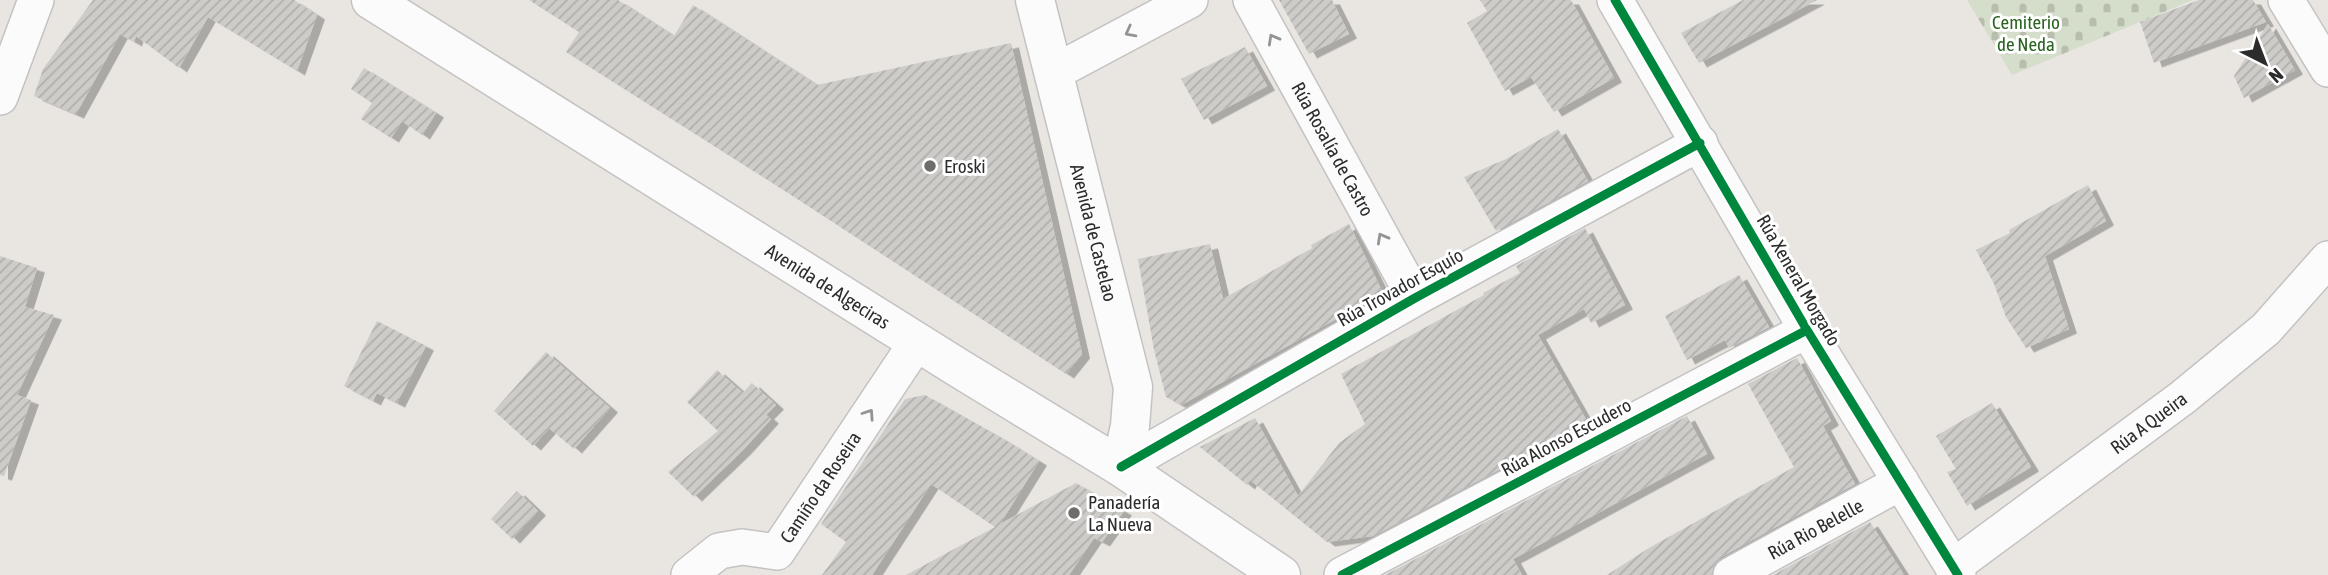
<svg xmlns="http://www.w3.org/2000/svg" width="2328" height="575" font-family="'Asap Condensed',sans-serif">
<style>
.cemetery{fill:url(#cemetery-stones)}
.building{fill:url(#building-hatch);filter:url(#shadow)}
.lines{fill:none;stroke-linecap:round;stroke-linejoin:round}
.minor-casing{stroke:#c4c2c2;stroke-width:38}
.tertiary-casing{stroke:#c4c2c2;stroke-width:41}
.secondary-casing{stroke:#c4c2c2;stroke-width:41}
.minor{stroke:#fcfbfb;stroke-width:35}
.tertiary{stroke:#fcfbfb;stroke-width:38}
.secondary{stroke:#fcfbfb;stroke-width:38}
.cycleway-casing{stroke:#fff;stroke-width:13}
.cycleway{stroke:#00873e;stroke-width:9}
.oneway{stroke:#949494}
.poi-dot{fill:#6e6d6c;stroke:#fff;stroke-width:2.5}
.labels{text-anchor:middle;dominant-baseline:central;stroke-width:6;stroke-linejoin:round;paint-order:stroke}
.park-label{font-size:19px;fill:#2a6420;stroke:#fff}
.street-label{font-size:19px;fill:#2c2c2c;stroke:#fff}
.poi-label{font-size:19px;fill:#2c2c2c;stroke:#fff;text-anchor:start}
</style>
<defs>
<pattern id="cemetery-stones" width="16" height="16" patternUnits="userSpaceOnUse" patternTransform="scale(1.75)"><rect width="16" height="16" fill="#d5ddcb"/><path d="M2 7V4a2 2 0 0 1 4 0v3zM10 15v-3a2 2 0 0 1 4 0v3z" fill="#b7beae"/></pattern>
<pattern id="building-hatch" width="6" height="6" patternUnits="userSpaceOnUse" patternTransform="scale(1.75)"><rect width="6" height="6" fill="#ceccc9"/><path d="M-1 1l2-2M0 6l6-6M5 7l2-2" fill="none" stroke="#b1afad"/></pattern>
<filter id="shadow"><feDropShadow dx="8" dy="4.5" stdDeviation="0" flood-color="#0004"/></filter>
</defs>
<rect width="100%" height="100%" fill="#e9e6e2"/>
<path class="cemetery" d="M 1967,0 L 2193,0 L 2012,75 Z"/>
<path class="building" d="M 93,0 L 294,0 L 317,15 L 297,71 L 208,17 L 179,68 L 136,36 L 134,42 L 120,34 L 76,114 L 34,96 L 43,69 Z
M 529,0 L 618,0 L 674,36 L 693,5 L 817,85 L 1011,43 L 1082,354 L 1066,374 L 788,193 L 566,52 L 579,32 Z
M 1279,0 L 1332,0 L 1349,34 L 1309,54 Z
M 1480,0 L 1571,0 L 1614,78 L 1554,112 L 1531,77 L 1505,91 L 1467,23 L 1487,11 Z
M 1743,0 L 1817,0 L 1699,63 L 1681,33 Z
M 2199,0 L 2253,0 L 2266,22 L 2154,63 L 2140,22 Z
M 2268,24 L 2295,70 L 2244,98 L 2234,76 Z
M 1245,47 L 1267,86 L 1204,120 L 1181,79 Z
M 364,68 L 436,113 L 422,135 L 402,121 L 391,138 L 361,119 L 372,103 L 351,89 Z
M 1558,129 L 1588,181 L 1496,231 L 1464,177 L 1506,159 Z
M 2088,185 L 2106,221 L 2045,256 L 2069,329 L 2026,348 L 2006,317 L 1994,284 L 1976,250 L 2010,233 L 2009,230 Z
M 1349,224 L 1383,293 L 1181,405 L 1166,397 L 1154,350 L 1138,259 L 1210,244 L 1223,299 L 1312,248 L 1311,245 Z
M 1585,228 L 1625,305 L 1591,323 L 1584,309 L 1538,335 L 1588,423 L 1373,536 L 1327,542 L 1250,480 L 1247,485 L 1200,447 L 1255,418 L 1298,496 L 1339,443 L 1365,424 L 1341,374 L 1484,295 L 1483,293 L 1520,273 L 1516,266 Z
M 0,256 L 37,268 L 25,307 L 54,315 L 17,395 L 31,400 L 4,476 L 0,475 Z
M 1739,275 L 1769,327 L 1729,348 L 1725,340 L 1687,360 L 1665,316 Z
M 377,321 L 426,346 L 397,403 L 377,393 L 373,401 L 344,386 Z
M 546,352 L 610,408 L 574,449 L 549,428 L 533,446 L 494,411 Z
M 1797,358 L 1831,421 L 1823,426 L 1855,484 L 1721,557 L 1714,565 L 1711,575 L 1607,575 L 1649,548 L 1794,467 L 1748,384 Z
M 717,370 L 743,393 L 752,383 L 776,405 L 766,415 L 771,419 L 743,450 L 694,497 L 668,472 L 718,431 L 687,402 Z
M 925,395 L 1000,437 L 1039,461 L 1000,524 L 1076,483 L 1124,511 L 1102,542 L 1094,538 L 1069,575 L 906,575 L 995,527 L 931,484 L 872,575 L 822,575 L 846,542 L 821,524 L 905,399 Z
M 1992,403 L 2031,467 L 1967,506 L 1947,472 L 1956,469 L 1936,436 Z
M 1687,416 L 1707,454 L 1513,559 L 1522,575 L 1385,575 Z
M 517,491 L 538,511 L 512,539 L 491,519 Z
M 1870,522 L 1904,575 L 1773,575 Z"/>
<g class="lines">
<g class="minor-casing">
<g id="minor">
<path id="s1" d="M 1251,0 L 1415,298"/>
<path d="M 1615,0 L 1807,330 L 1958,575"/>
<path d="M 2286,0 L 2328,69"/>
<path d="M 1053,73 L 1190,0"/>
<path d="M 0,97 L 36,0"/>
<path d="M 1121,467 L 1415,298 L 1700,143"/>
<path id="s2" d="M 1953,567 L 2182,398 L 2266,329 L 2328,259"/>
<path id="s3" d="M 689,575 L 719,551 L 742,547 L 777,552 L 917,342"/>
<path d="M 1342,575 L 1807,330"/>
<path id="s4" d="M 1731,575 L 1901,482"/>
</g>
</g>
<g class="tertiary-casing">
<g id="tertiary">
<path id="s5" d="M 1035,0 L 1133,387 L 1130,426 L 1121,467"/>
</g>
</g>
<g class="secondary-casing">
<g id="secondary">
<path id="s6" d="M 371,0 L 957,367 L 1121,467 L 1281,575"/>
</g>
</g>
<use href="#minor" class="minor"/>
<use href="#tertiary" class="tertiary"/>
<use href="#secondary" class="secondary"/>
<g class="cycleway-casing">
<path id="cycleway" d="M 1615,0 L 1807,330 L 1958,575
M 1121,467 L 1415,298 L 1700,143
M 1342,575 L 1807,330"/>
</g>
<use href="#cycleway" class="cycleway"/>
</g>
<defs><path id="oneway-chevron" d="M-2-3.5L2.5 0L-2 3.5" fill="none" stroke-width="1.6" stroke-linecap="round" stroke-linejoin="round" transform="scale(1.75)"/></defs>
<g class="oneway">
<use href="#oneway-chevron" transform="translate(1130 32) rotate(152)"/>
<use href="#oneway-chevron" transform="translate(1273 39) rotate(-119)"/>
<use href="#oneway-chevron" transform="translate(1382 238) rotate(-119)"/>
<use href="#oneway-chevron" transform="translate(869 414) rotate(-56)"/>
</g>
<g class="poi-dot">
<circle cx="930" cy="166" r="7"/>
<circle cx="1074" cy="513" r="7"/>
</g>
<g class="labels">
<g class="park-label">
<text x="2026" y="22">Cemiterio<tspan x="2026" dy="22">de Neda</tspan></text>
</g>
<g class="street-label">
<text stroke="none"><textPath href="#s1" startOffset="170">Rúa Rosalía de Castro</textPath></text>
<text stroke="none"><textPath href="#s5" startOffset="240">Avenida de Castelao</textPath></text>
<text transform="translate(1799 280) rotate(60)">Rúa Xeneral Morgado</text>
<text stroke="none"><textPath href="#s6" startOffset="539">Avenida de Algeciras</textPath></text>
<text transform="translate(1400 287) rotate(-29)">Rúa Trovador Esquío</text>
<text stroke="none"><textPath href="#s2" startOffset="243">Rúa A Queira</textPath></text>
<text transform="translate(1566 437) rotate(-28)">Rúa Alonso Escudero</text>
<text stroke="none"><textPath href="#s3" startOffset="175">Camiño da Roseira</textPath></text>
<text stroke="none"><textPath href="#s4" startOffset="96">Rúa Rio Belelle</textPath></text>
</g>
<g class="poi-label">
<text x="944" y="166">Eroski</text>
<text x="1088" y="502">Panadería<tspan x="1088" dy="22">La Nueva</tspan></text>
</g>
</g>
<g transform="translate(2265 63) rotate(138)" stroke="#ffffff" stroke-width="5" paint-order="stroke">
<path d="M0-5L12 26L0 18L-12 26Z" fill="#2c2c2c"/>
<text y="-10" font-size="19" font-weight="bold" text-anchor="middle" fill="#2c2c2c">N</text>
</g>
</svg>
